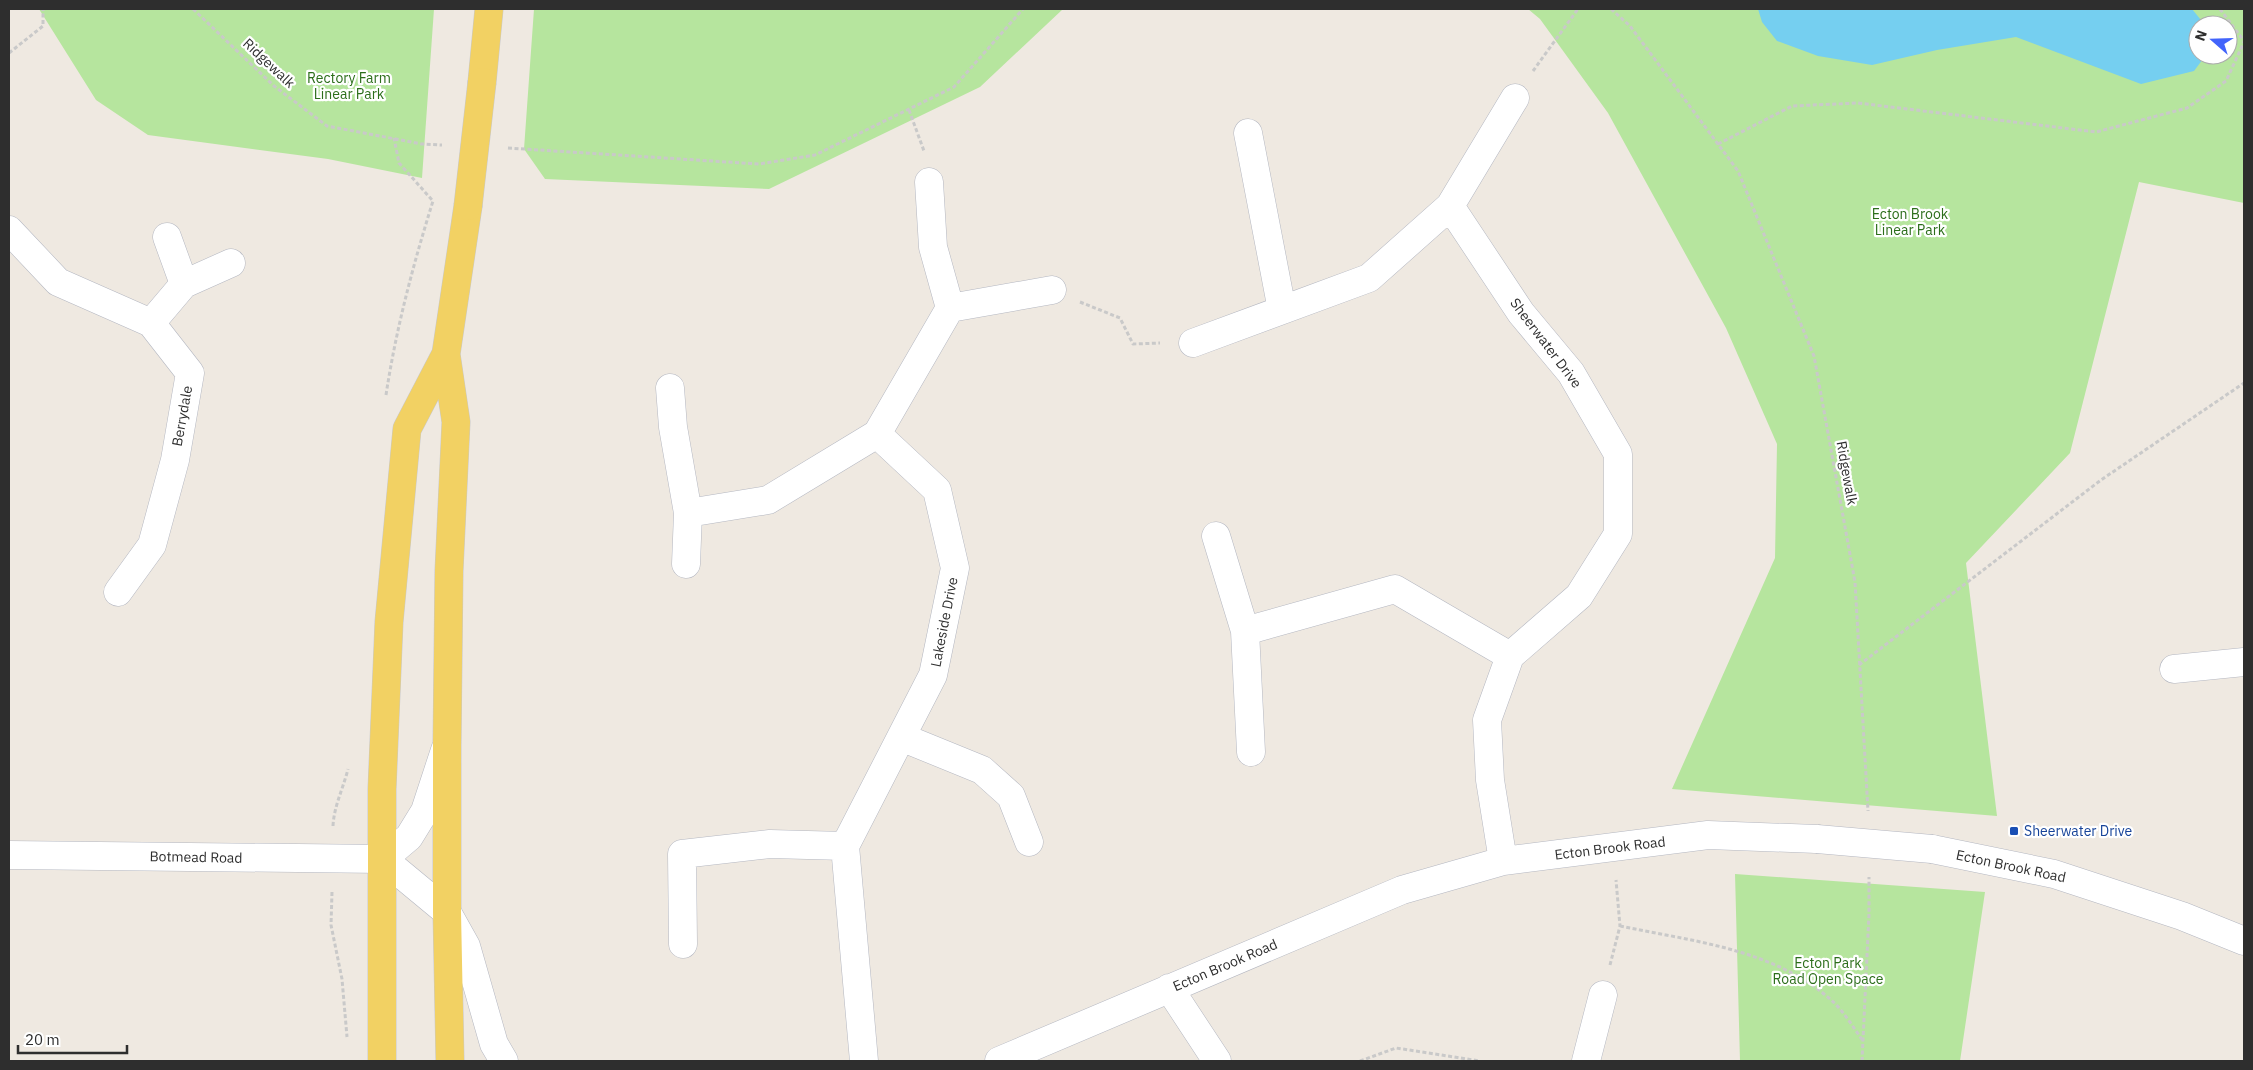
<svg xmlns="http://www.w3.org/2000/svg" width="2253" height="1070" font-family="'IBM Plex Sans',sans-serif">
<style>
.green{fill:#b6e59e;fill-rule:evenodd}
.water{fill:#75cff0}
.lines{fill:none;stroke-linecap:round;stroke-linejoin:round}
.minor-casing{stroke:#b4b7c1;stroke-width:29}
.major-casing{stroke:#c9c9c9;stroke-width:29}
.path{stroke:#c9c9c9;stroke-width:3;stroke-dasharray:4 2.5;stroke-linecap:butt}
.minor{stroke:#fff;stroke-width:28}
.major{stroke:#f2d163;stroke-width:28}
.minor-bridge-casing{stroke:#b4b7c1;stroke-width:29;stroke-linecap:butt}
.major-bridge-casing{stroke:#c9c9c9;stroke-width:29;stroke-linecap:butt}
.minor-bridge{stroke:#fff;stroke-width:28}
.major-bridge{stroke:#f2d163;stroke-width:28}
.transit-dot{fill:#1a4fb4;stroke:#fff;stroke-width:2}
.labels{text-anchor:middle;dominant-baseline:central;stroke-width:4.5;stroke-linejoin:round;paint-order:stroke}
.street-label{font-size:14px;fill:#2e2e2e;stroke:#fff}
.park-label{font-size:14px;fill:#2c6e1b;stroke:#fff}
.transit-label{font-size:14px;fill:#164399;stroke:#fff;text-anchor:start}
</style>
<rect width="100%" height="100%" fill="#efe9e1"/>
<path class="green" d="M 39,9 L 434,9 L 422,178 L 328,159 L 148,135 L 96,100 Z
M 534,9 L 1063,9 L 980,87 L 769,189 L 545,179 L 524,149 Z
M 1528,9 L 2244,9 L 2244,203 L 2139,182 L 2070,453 L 1966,563 L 1997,816 L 1672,789 L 1775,558 L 1777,444 L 1726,328 L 1608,113 L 1540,19 ZM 2198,25 L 2228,25 L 2228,55 L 2198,55 Z
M 1735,874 L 1985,892 L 1960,1061 L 1740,1061 Z"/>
<path class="water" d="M 1758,9 L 2192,9 L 2205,25 L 2198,25 L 2198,55 L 2206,55 L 2194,71 L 2141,84 L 2016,37 L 1937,50 L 1872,65 L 1818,56 L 1777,41 L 1762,22 Z"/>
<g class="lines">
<g class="minor-casing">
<path id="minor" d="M 1248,133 L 1282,310
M 929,182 L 933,247 L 950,308 L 1052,290
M 1450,206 L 1521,313 L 1571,373 L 1618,454 L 1618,534 L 1579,596 L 1510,656 L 1487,720 L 1490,780 L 1503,861
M 9,230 L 58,282 L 151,323 L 190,373 L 175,460 L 152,545 L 118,592
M 167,237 L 184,284 L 231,263
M 151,323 L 184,284
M 1193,343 L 1369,278 L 1450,206 L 1515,98
M 670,388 L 673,427 L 688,513 L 686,564
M 688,513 L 768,500 L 877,434 L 950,308
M 1216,536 L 1245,631 L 1251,752
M 1245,631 L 1395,589 L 1510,656
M 2174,669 L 2244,662
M 901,737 L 982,770 L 1011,796 L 1029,842
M 1932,849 L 2054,874 L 2182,916 L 2244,941
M 9,855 L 383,859 L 447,912 L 466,946 L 494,1044 L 504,1061
M 383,859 L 409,837 L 425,811 L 445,750
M 683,944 L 682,854 L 770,844 L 845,846
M 1169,988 L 1217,1061
M 864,1061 L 845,846 L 933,675 L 955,568 L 937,490 L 877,434
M 999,1061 L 1402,890 L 1503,861 L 1708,835 L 1817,839
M 1586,1061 L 1603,995"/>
</g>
<g class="major-casing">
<path id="major" d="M 482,82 L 489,9
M 382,1061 L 382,789 L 389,622 L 407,429 L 446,354
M 450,1061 L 447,912 L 447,745 L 449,571 L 456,422 L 446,354 L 468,206"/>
</g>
<path class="path" d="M 193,9 L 274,86 L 327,126 L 422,144 L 442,145
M 1611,9 L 1630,26 L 1738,171 L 1814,356 L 1855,582 L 1868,811
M 2220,9 L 2244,41
M 9,53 L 43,26 L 43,9
M 1533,71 L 1578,9
M 909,110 L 924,151
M 1718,144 L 1792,106 L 1858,103 L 2096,132 L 2187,108 L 2226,81 L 2244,42
M 508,148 L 759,164 L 815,155 L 954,87 L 1023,9
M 1080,302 L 1120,318 L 1133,344 L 1160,343
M 386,395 C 396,329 413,265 433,201 L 399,163 L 394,138
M 1859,665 L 2101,480 L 2244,383
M 333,826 C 334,806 343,789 348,769
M 332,892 L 331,925 L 342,979 L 347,1037
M 1620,926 C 1692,941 1773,949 1830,999 C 1843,1010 1853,1027 1863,1041
M 1610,965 L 1620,926 L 1616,880
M 1360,1061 L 1396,1048 L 1480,1061
M 1862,1061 L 1869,914 L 1869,877"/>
<use href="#minor" class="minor"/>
<use href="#major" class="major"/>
<g class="minor-bridge-casing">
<path id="minor-bridge" d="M 1817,839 L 1932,849"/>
</g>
<g class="major-bridge-casing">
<path id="major-bridge" d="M 468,206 L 482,82"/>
</g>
<use href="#minor-bridge" class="minor-bridge"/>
<use href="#major-bridge" class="major-bridge"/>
</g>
<rect class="transit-dot" x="2009" y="826" width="10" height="10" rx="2.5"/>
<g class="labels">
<g class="street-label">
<text transform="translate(269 63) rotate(43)">Ridgewalk</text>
<text transform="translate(1546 343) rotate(53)">Sheerwater Drive</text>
<text transform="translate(182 416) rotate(-80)">Berrydale</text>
<text transform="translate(1847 473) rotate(80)">Ridgewalk</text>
<text transform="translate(944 622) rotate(-79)">Lakeside Drive</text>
<text transform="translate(1610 848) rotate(-7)">Ecton Brook Road</text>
<text transform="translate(196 857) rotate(1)">Botmead Road</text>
<text transform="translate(2011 866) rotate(12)">Ecton Brook Road</text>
<text transform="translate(1225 965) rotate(-23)">Ecton Brook Road</text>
</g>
<g class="park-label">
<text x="349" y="78">Rectory Farm<tspan x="349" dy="16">Linear Park</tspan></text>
<text x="1910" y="214">Ecton Brook<tspan x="1910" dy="16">Linear Park</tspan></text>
<text x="1828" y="963">Ecton Park<tspan x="1828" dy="16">Road Open Space</tspan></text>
</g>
<g class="transit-label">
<text x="2024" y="831">Sheerwater Drive</text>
</g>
</g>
<rect width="2253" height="1070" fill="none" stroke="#2e2e2e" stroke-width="20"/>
<g transform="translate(2213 40) rotate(290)"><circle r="24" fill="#ffffff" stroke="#ababab"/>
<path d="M0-4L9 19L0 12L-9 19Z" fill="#4264fb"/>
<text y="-8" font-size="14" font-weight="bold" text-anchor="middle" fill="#2e2e2e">N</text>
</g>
<path d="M18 1045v8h109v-8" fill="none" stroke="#2e2e2e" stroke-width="2.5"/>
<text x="25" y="1045" font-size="15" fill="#2e2e2e" stroke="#ffffff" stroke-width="4" paint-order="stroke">20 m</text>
</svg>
